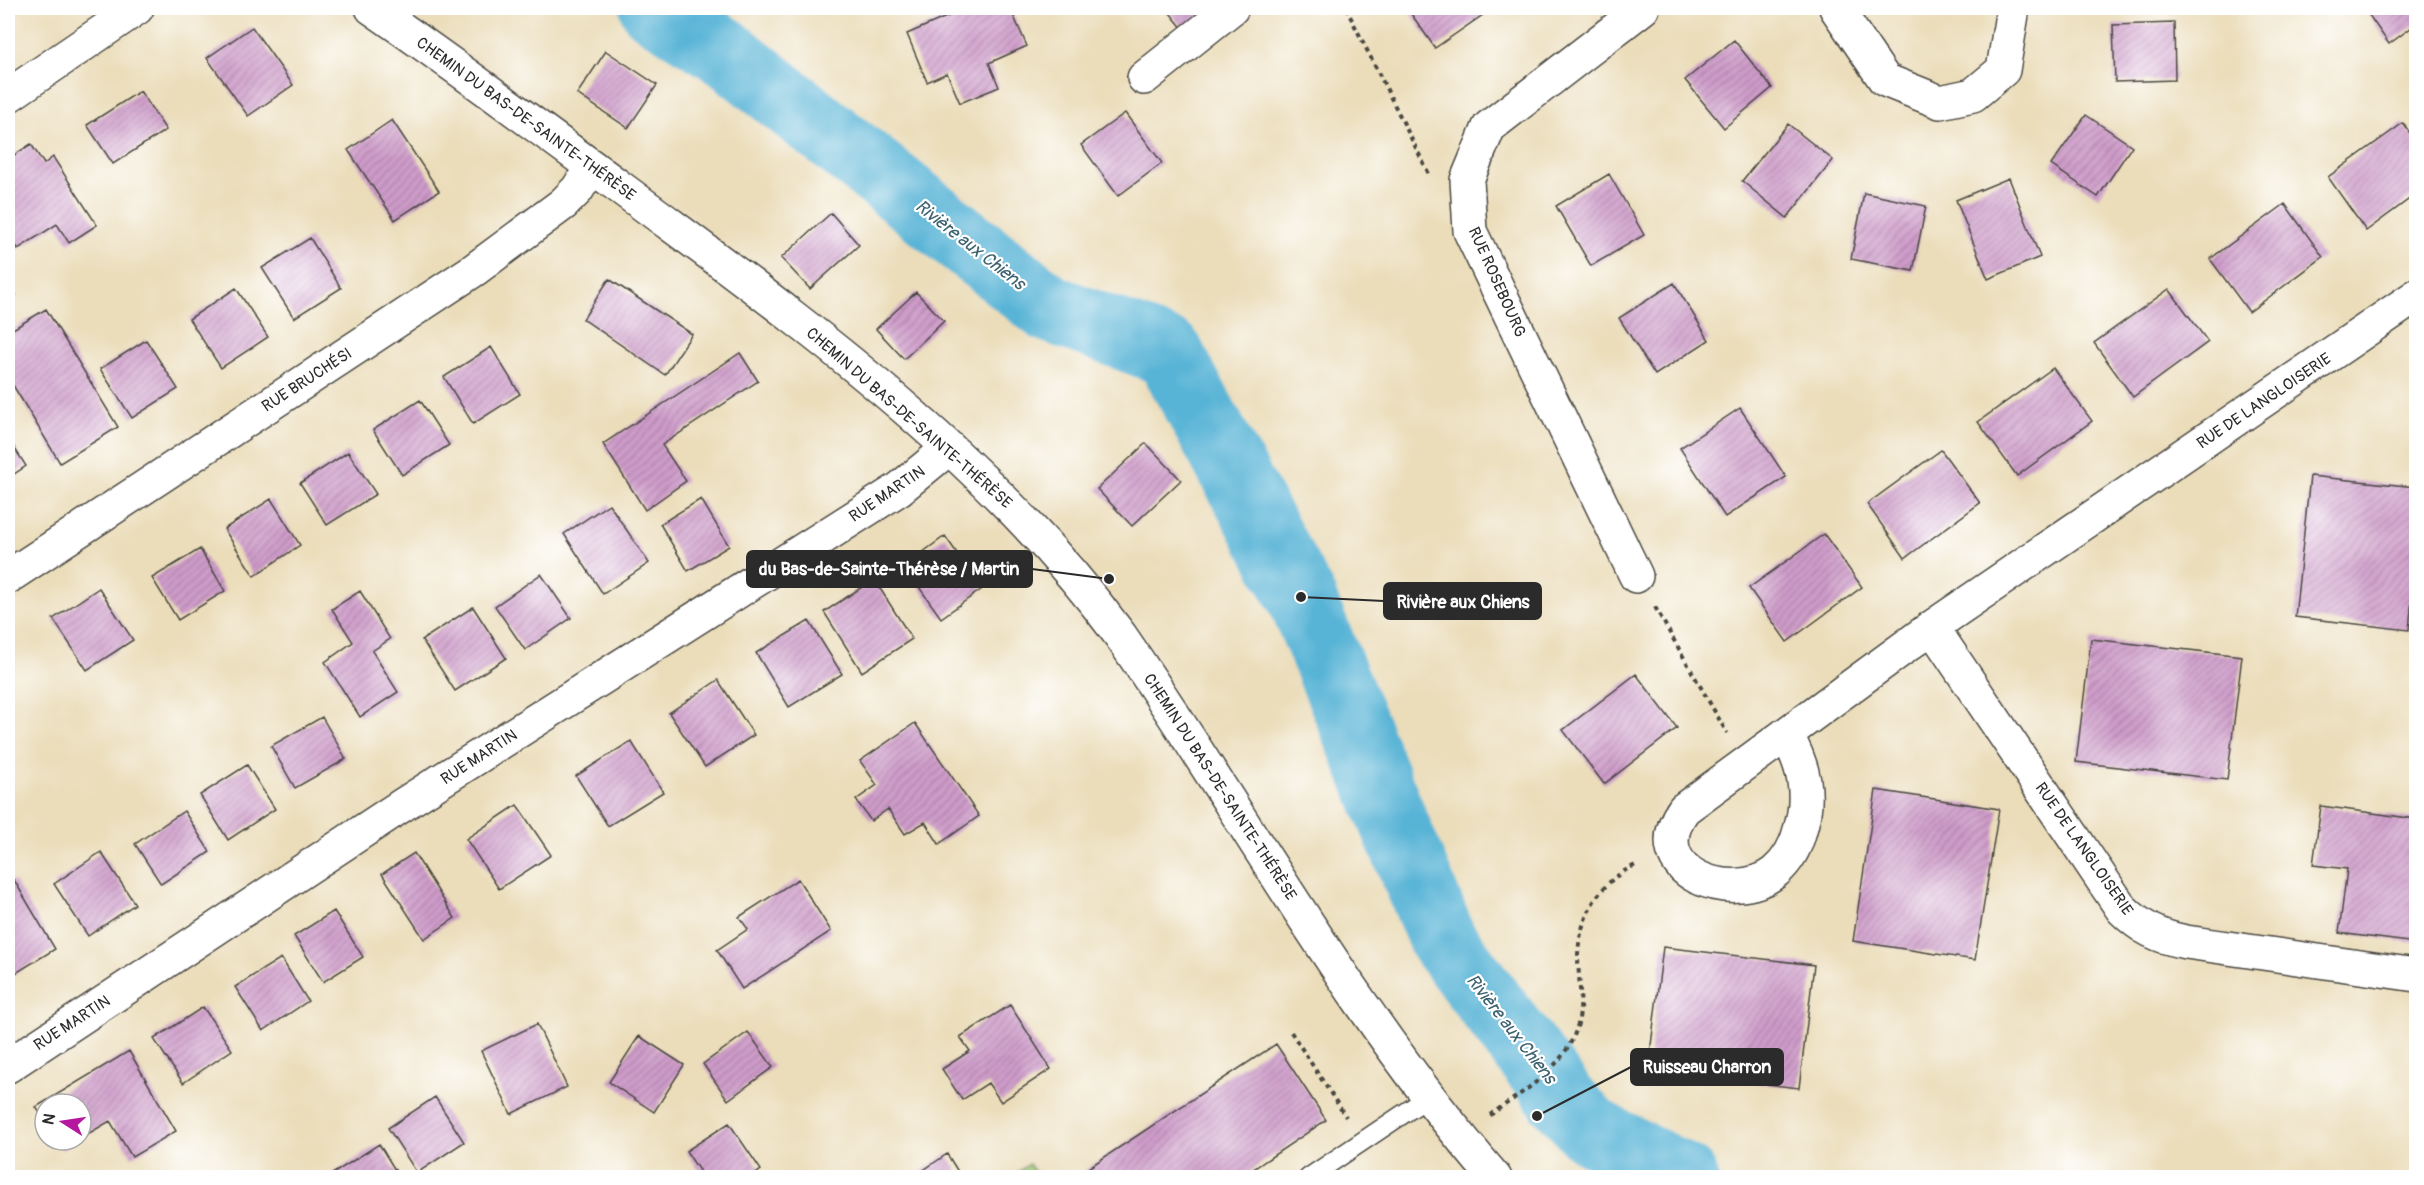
<svg xmlns="http://www.w3.org/2000/svg" width="2424" height="1185" font-family="Pangolin,sans-serif">
<style>
.park{fill:url(#park-crowns);stroke:#62784f;stroke-width:1.5}
.lines{fill:none;stroke-linecap:round;stroke-linejoin:round}
.stream{stroke:#58b4d6;stroke-width:12}
.river{stroke:#58b4d6;stroke-width:69}
.building{fill:url(#building-hatch)}
.lane-casing{stroke:#484640;stroke-width:21}
.street-casing{stroke:#484640;stroke-width:36}
.secondary-casing{stroke:#484640;stroke-width:36}
.path{stroke:#484640;stroke-width:4;stroke-dasharray:4.5 4.5;stroke-linecap:butt}
.lane{stroke:#fff;stroke-width:18}
.street{stroke:#fff;stroke-width:33}
.secondary{stroke:#fff;stroke-width:33}
.labels{text-anchor:middle;dominant-baseline:central;stroke-width:4.5;stroke-linejoin:round;paint-order:stroke}
.street-label{font-size:16px;fill:#2b2b2b;stroke:#fff}
.water-label{font-size:18px;font-style:italic;fill:#3d626f;stroke:#fff}
.leader{fill:none;stroke:#2b2b2b;stroke-width:2}
.callout-dot{fill:#2b2b2b;stroke:#fff;stroke-width:2}
.callout{fill:#2b2b2b;stroke:#2b2b2b;stroke-width:2}
.callout-label{font-size:18px;text-anchor:middle;font-weight:bold;fill:#fff}
</style>
<defs>
<pattern id="park-crowns" width="20" height="18" patternUnits="userSpaceOnUse" patternTransform="scale(1.5)"><rect width="20" height="18" fill="#99c573"/><path d="M2 6a3 3 0 1 1 6 0M12 15a3 3 0 1 1 6 0" fill="none" stroke="#84a964"/></pattern>
<pattern id="building-hatch" width="6" height="6" patternUnits="userSpaceOnUse" patternTransform="scale(1.5)"><rect width="6" height="6" fill="#cf9cca"/><path d="M-1 1l2-2M0 6l6-6M5 7l2-2" fill="none" stroke="#a87fa4"/></pattern>
</defs>
<rect width="100%" height="100%" fill="#fff"/>
<filter id="ink" filterUnits="userSpaceOnUse"><feTurbulence type="fractalNoise" baseFrequency=".0167" numOctaves="2"/><feDisplacementMap in="SourceGraphic" scale="12" xChannelSelector="R" yChannelSelector="G"/><feConvolveMatrix kernelMatrix="1 2 1 2 8 2 1 2 1" color-interpolation-filters="sRGB"/></filter>
<filter id="wash" filterUnits="userSpaceOnUse"><feTurbulence type="fractalNoise" baseFrequency=".008" numOctaves="4" result="noise"/><feDisplacementMap in="SourceGraphic" scale="24" xChannelSelector="R" yChannelSelector="G"/><feGaussianBlur stdDeviation="1.35" result="paint"/><feColorMatrix in="noise" values="0 0 0 0 0 0 0 0 0 0 0 0 0 0 0 0 0 1.4 0 .05"/><feComposite in="paint" operator="in"/></filter>
<g filter="url(#wash)">
<rect width="100%" height="100%" fill="#ebddba"/>
<path class="park" d="M 1029,1164 L 1038,1177 L 1011,1177 Z"/>
<g class="lines">
<path class="stream" d="M 1537,1116 L 1563,1100"/>
<path class="river" d="M 654,8 L 724,51 L 1049,308 L 1169,353 L 1301,597 L 1443,941 L 1563,1100 L 1590,1130 L 1684,1178"/>
</g>
<g id="blocks">
<path class="building" d="M 967,8 L 1010,8 L 1027,46 L 989,63 L 999,87 L 960,103 L 947,73 L 927,82 L 907,34 Z
M 1166,8 L 1211,8 L 1183,29 Z
M 1407,8 L 1484,8 L 1487,12 L 1435,48 Z
M 2364,8 L 2416,8 L 2416,24 L 2389,44 Z
M 2174,23 L 2175,80 L 2115,82 L 2113,25 Z
M 252,27 L 293,85 L 248,116 L 207,58 Z
M 1734,40 L 1772,88 L 1724,128 L 1685,80 Z
M 606,51 L 657,85 L 628,128 L 577,94 Z
M 140,91 L 166,130 L 113,164 L 87,125 Z
M 1125,113 L 1162,163 L 1118,196 L 1081,145 Z
M 2086,115 L 2132,146 L 2098,197 L 2051,165 Z
M 392,120 L 439,191 L 395,220 L 348,150 Z
M 2403,123 L 2416,142 L 2416,194 L 2366,231 L 2328,177 Z
M 1788,124 L 1833,160 L 1787,218 L 1742,181 Z
M 31,144 L 44,164 L 53,157 L 97,225 L 69,243 L 57,224 L 18,249 L 8,233 L 8,159 Z
M 1609,174 L 1644,235 L 1591,266 L 1556,206 Z
M 2009,178 L 2040,257 L 1988,279 L 1956,200 Z
M 1864,193 L 1926,206 L 1913,271 L 1851,259 Z
M 2285,204 L 2323,257 L 2249,312 L 2210,259 Z
M 831,213 L 859,245 L 810,289 L 781,258 Z
M 310,238 L 341,288 L 294,318 L 262,268 Z
M 609,279 L 692,334 L 665,375 L 583,319 Z
M 8,282 L 16,295 L 8,300 Z
M 1674,283 L 1709,340 L 1655,375 L 1619,318 Z
M 236,288 L 268,337 L 221,368 L 189,319 Z
M 2169,289 L 2208,342 L 2133,397 L 2094,343 Z
M 916,292 L 944,321 L 904,359 L 876,329 Z
M 46,309 L 118,427 L 60,463 L 8,377 L 8,332 Z
M 146,340 L 178,389 L 132,418 L 100,369 Z
M 491,347 L 520,394 L 473,424 L 444,377 Z
M 740,353 L 758,381 L 662,445 L 686,481 L 645,510 L 603,444 Z
M 2053,368 L 2092,421 L 2017,476 L 1978,422 Z
M 420,400 L 449,445 L 402,475 L 373,430 Z
M 1740,408 L 1786,477 L 1725,517 L 1680,448 Z
M 8,438 L 26,466 L 8,478 Z
M 1146,443 L 1181,480 L 1132,526 L 1097,489 Z
M 1941,450 L 1980,503 L 1905,558 L 1867,504 Z
M 348,452 L 376,494 L 327,525 L 300,483 Z
M 2310,476 L 2416,487 L 2416,556 L 2409,630 L 2295,617 Z
M 271,499 L 300,545 L 254,576 L 224,529 Z
M 701,499 L 729,546 L 688,571 L 660,524 Z
M 609,504 L 649,563 L 603,594 L 564,534 Z
M 1824,534 L 1862,587 L 1787,642 L 1749,588 Z
M 945,536 L 982,589 L 941,618 L 904,566 Z
M 200,549 L 225,591 L 178,620 L 152,578 Z
M 541,574 L 571,618 L 525,650 L 495,606 Z
M 874,579 L 912,639 L 862,672 L 824,612 Z
M 99,588 L 133,640 L 87,670 L 53,619 Z
M 360,591 L 390,639 L 372,651 L 398,692 L 360,717 L 325,662 L 353,642 L 332,609 Z
M 473,607 L 506,658 L 455,691 L 422,640 Z
M 809,621 L 842,674 L 789,707 L 756,653 Z
M 2091,639 L 2242,656 L 2227,780 L 2076,762 Z
M 1636,674 L 1677,728 L 1604,784 L 1563,730 Z
M 718,680 L 754,735 L 705,767 L 669,713 Z
M 322,717 L 346,759 L 295,788 L 271,746 Z
M 915,723 L 979,816 L 939,844 L 925,822 L 905,834 L 888,809 L 871,821 L 856,800 L 877,785 L 860,761 Z
M 631,741 L 663,792 L 608,826 L 576,776 Z
M 247,765 L 275,809 L 228,840 L 200,795 Z
M 1876,790 L 1999,809 L 1975,960 L 1853,941 Z
M 517,805 L 551,855 L 499,889 L 466,839 Z
M 2321,806 L 2416,819 L 2416,943 L 2339,933 L 2347,869 L 2313,865 Z
M 184,811 L 210,852 L 161,884 L 135,844 Z
M 101,852 L 135,904 L 88,936 L 54,884 Z
M 414,853 L 455,918 L 424,939 L 382,874 Z
M 798,879 L 831,931 L 742,989 L 717,950 L 748,929 L 739,917 Z
M 14,880 L 55,949 L 8,978 L 8,884 Z
M 334,911 L 363,957 L 323,982 L 294,936 Z
M 1663,947 L 1814,965 L 1799,1088 L 1648,1070 Z
M 281,958 L 308,1001 L 263,1031 L 235,987 Z
M 1010,1005 L 1051,1069 L 1001,1102 L 988,1083 L 962,1100 L 942,1069 L 970,1051 L 960,1037 Z
M 203,1007 L 232,1050 L 183,1083 L 154,1039 Z
M 537,1024 L 567,1087 L 511,1114 L 481,1051 Z
M 748,1032 L 773,1067 L 728,1100 L 703,1064 Z
M 639,1036 L 684,1065 L 654,1112 L 609,1082 Z
M 1276,1044 L 1326,1120 L 1240,1178 L 1090,1178 L 1085,1170 Z
M 129,1051 L 176,1131 L 132,1157 L 110,1121 L 81,1138 L 81,1104 L 45,1104 L 45,1121 L 36,1107 Z
M 435,1097 L 464,1142 L 417,1173 L 388,1128 Z
M 729,1123 L 761,1170 L 750,1178 L 704,1178 L 686,1151 Z
M 56,1140 L 78,1140 L 62,1150 Z
M 379,1144 L 400,1178 L 326,1178 Z
M 947,1154 L 962,1178 L 912,1178 Z"/>
</g>
</g>
<g filter="url(#ink)">
<use href="#blocks" fill-opacity="0" stroke="#484640" stroke-width="1.5"/>
<g class="lines">
<g class="lane-casing">
<path id="lane" d="M 1308,1178 L 1430,1096"/>
</g>
<g class="street-casing">
<path id="street" d="M 1836,8 L 1885,80 L 1940,102 L 1973,95 L 2003,70 L 2013,8
M 1144,78 L 1232,8
M 8,96 L 137,8
M 1636,576 L 1470,231 L 1467,180 L 1489,127 L 1643,8
M 8,577 L 474,270 L 563,204 L 577,190 L 592,167
M 1932,627 L 2122,909 C 2141,928 2159,937 2186,942 L 2416,975
M 1786,734 C 1804,766 1811,794 1800,830 C 1796,846 1788,861 1775,872 C 1733,906 1639,872 1684,809 L 1932,627 L 2416,296
M 8,1066 L 404,804 L 899,489 L 949,448"/>
</g>
<g class="secondary-casing">
<path id="secondary" d="M 372,8 C 473,78 572,152 671,225 C 833,345 999,471 1120,635 C 1245,816 1350,1011 1495,1178"/>
</g>
<path class="path" d="M 1346,8 L 1430,176
M 1655,607 L 1727,733
M 1291,1032 L 1346,1117
M 1490,1115 C 1521,1093 1561,1070 1575,1033 C 1585,1008 1578,981 1578,955 C 1580,915 1600,880 1638,864"/>
<use href="#lane" class="lane"/>
<use href="#street" class="street"/>
<use href="#secondary" class="secondary"/>
</g>
</g>
<g class="labels">
<g class="street-label">
<text transform="translate(526 119) rotate(36)">CHEMIN DU BAS-DE-SAINTE-THÉRÈSE</text>
<text transform="translate(1497 282) rotate(66)">RUE ROSEBOURG</text>
<text transform="translate(307 380) rotate(-33)">RUE BRUCHÉSI</text>
<text transform="translate(2264 401) rotate(-34)">RUE DE LANGLOISERIE</text>
<text transform="translate(909 418) rotate(41)">CHEMIN DU BAS-DE-SAINTE-THÉRÈSE</text>
<text transform="translate(887 494) rotate(-34)">RUE MARTIN</text>
<text transform="translate(479 757) rotate(-33)">RUE MARTIN</text>
<text transform="translate(1220 787) rotate(57)">CHEMIN DU BAS-DE-SAINTE-THÉRÈSE</text>
<text transform="translate(2084 849) rotate(55)">RUE DE LANGLOISERIE</text>
<text transform="translate(72 1023) rotate(-33)">RUE MARTIN</text>
</g>
<g class="water-label">
<text transform="translate(970 245) rotate(38)">Rivière aux Chiens</text>
<text transform="translate(1511 1029) rotate(52)">Rivière aux Chiens</text>
</g>
</g>
<path class="leader" d="M1109 579L1032 569M1301 597L1384 601M1537 1116L1631 1067"/>
<g class="callout-dot">
<circle cx="1109" cy="579" r="6"/>
<circle cx="1301" cy="597" r="6"/>
<circle cx="1537" cy="1116" r="6"/>
</g>
<g class="callout">
<rect x="747" y="551" width="285" height="36" rx="6"/>
<rect x="1384" y="583" width="157" height="36" rx="6"/>
<rect x="1631" y="1049" width="152" height="36" rx="6"/>
</g>
<g class="callout-label">
<text x="889" y="575">du Bas-de-Sainte-Thérèse / Martin</text>
<text x="1463" y="608">Rivière aux Chiens</text>
<text x="1707" y="1073">Ruisseau Charron</text>
</g>
<rect width="2424" height="1185" fill="none" stroke="#fff" stroke-width="30"/>
<g transform="translate(63 1122) rotate(282)"><circle r="28" fill="#ffffff" stroke="#aaaaaa" stroke-width="1.5"/>
<path d="M0-4.5L10 22L0 15L-10 22Z" fill="#b5179e"/>
<text y="-9" font-size="16" font-weight="bold" text-anchor="middle" fill="#2b2b2b">N</text>
</g>
</svg>
